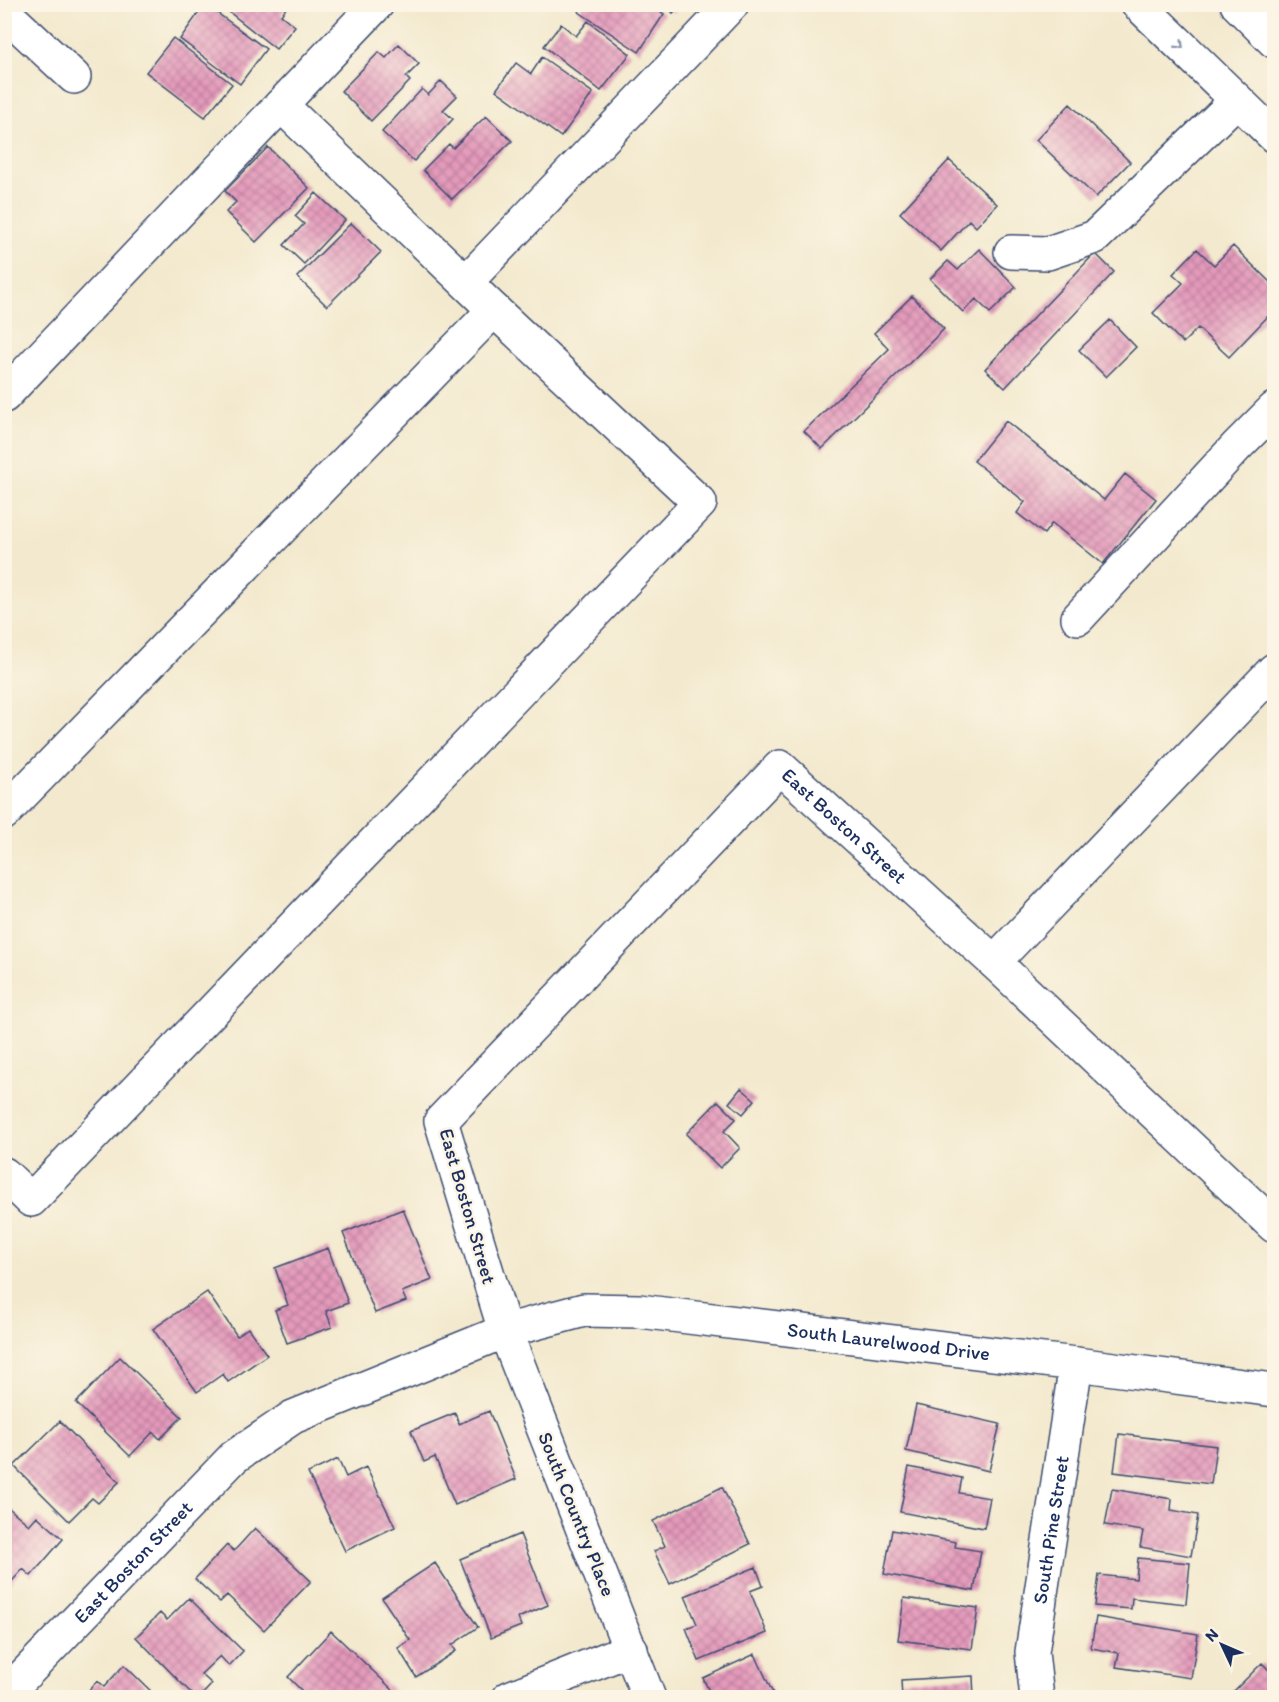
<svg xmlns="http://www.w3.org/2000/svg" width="1279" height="1702" font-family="Itim,sans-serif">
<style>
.building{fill:url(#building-cross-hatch)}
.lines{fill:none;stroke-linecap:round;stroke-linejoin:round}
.minor-casing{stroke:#3b4b6f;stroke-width:36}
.major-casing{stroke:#3b4b6f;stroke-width:36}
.minor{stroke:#fff;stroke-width:33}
.major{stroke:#fff;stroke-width:33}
.oneway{stroke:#8d97ae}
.labels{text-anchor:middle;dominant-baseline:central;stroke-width:5;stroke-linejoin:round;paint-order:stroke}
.street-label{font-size:20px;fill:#1b2f5e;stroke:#fcf5e5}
</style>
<defs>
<pattern id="building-cross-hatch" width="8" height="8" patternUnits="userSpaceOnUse" patternTransform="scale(1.5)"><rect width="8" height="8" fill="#e59abb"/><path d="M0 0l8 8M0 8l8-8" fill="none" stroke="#b97e9b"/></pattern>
</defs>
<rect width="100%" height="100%" fill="#fcf5e5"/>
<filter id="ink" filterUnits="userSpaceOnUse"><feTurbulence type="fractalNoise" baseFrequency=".0167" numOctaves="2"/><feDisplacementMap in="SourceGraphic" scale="12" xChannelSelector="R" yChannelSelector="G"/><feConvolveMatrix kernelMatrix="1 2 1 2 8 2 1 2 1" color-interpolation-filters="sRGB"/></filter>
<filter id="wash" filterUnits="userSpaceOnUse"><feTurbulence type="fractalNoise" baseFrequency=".008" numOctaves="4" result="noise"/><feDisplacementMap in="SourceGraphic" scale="24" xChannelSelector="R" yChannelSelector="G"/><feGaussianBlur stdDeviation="1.35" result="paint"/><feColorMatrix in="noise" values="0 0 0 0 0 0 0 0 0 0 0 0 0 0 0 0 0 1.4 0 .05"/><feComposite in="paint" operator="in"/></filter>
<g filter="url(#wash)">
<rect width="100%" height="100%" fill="#f3e9ce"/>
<g id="blocks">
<path class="building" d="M 205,4 L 266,49 L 240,84 L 180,39 Z
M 219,4 L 289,4 L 281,15 L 295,26 L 276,49 Z
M 583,4 L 649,4 L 664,14 L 639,52 L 579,12 Z
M 665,4 L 681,4 L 673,13 Z
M 588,21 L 630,54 L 601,91 L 544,46 L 561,24 L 576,36 Z
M 173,38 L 232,84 L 205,117 L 146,72 Z
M 399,44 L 419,64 L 406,77 L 410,81 L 371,121 L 341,91 L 379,52 L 386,58 Z
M 542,57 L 593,93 L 561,137 L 496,90 L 516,63 L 531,74 Z
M 441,81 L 457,96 L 443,110 L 453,119 L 414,161 L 382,132 L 422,89 L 428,95 Z
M 1070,104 L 1130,162 L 1096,197 L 1036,140 Z
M 486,116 L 512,141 L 452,199 L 423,170 L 449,144 L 453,148 Z
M 268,147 L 309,188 L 256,242 L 226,212 L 236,202 L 225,191 Z
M 949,160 L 997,204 L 976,227 L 969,220 L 941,251 L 900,213 Z
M 316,193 L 345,220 L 304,264 L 284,245 L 304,224 L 295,216 Z
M 351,223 L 381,252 L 327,306 L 297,277 Z
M 1233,246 L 1274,286 L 1274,310 L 1229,357 L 1198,328 L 1183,343 L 1153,313 L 1183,283 L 1173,274 L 1197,249 L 1214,265 Z
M 979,249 L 1016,287 L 990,313 L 976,299 L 963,312 L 930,279 L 948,261 L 958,270 Z
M 1095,253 L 1114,272 L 1005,388 L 985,369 Z
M 912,296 L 944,329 L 822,449 L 804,431 L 889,349 L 874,333 Z
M 1110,320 L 1136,347 L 1106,377 L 1079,350 Z
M 1006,421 L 1104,500 L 1125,474 L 1156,499 L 1103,564 L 1052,523 L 1044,534 L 1017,513 L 1025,502 L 974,461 Z
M 741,1088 L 755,1100 L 743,1114 L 729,1103 Z
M 718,1101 L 736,1119 L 724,1131 L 740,1148 L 720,1168 L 686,1134 Z
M 403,1209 L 432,1280 L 402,1292 L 406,1301 L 375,1313 L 343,1233 Z
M 328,1248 L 348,1303 L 326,1311 L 332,1327 L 287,1343 L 275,1310 L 288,1305 L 275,1268 Z
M 207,1292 L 237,1336 L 248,1328 L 267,1355 L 228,1382 L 223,1374 L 197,1392 L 153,1329 Z
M 120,1357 L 182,1417 L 160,1439 L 153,1432 L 130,1456 L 76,1403 Z
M 916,1405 L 1000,1424 L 989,1471 L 906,1451 Z
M 489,1411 L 516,1479 L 455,1505 L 435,1457 L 424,1462 L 411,1431 L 455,1413 L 459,1424 Z
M 60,1421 L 119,1482 L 98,1503 L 92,1498 L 69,1521 L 14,1466 Z
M 1119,1434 L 1216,1446 L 1211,1484 L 1114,1472 Z
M 338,1459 L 346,1477 L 366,1467 L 395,1527 L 345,1551 L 308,1473 Z
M 909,1467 L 962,1478 L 959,1493 L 990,1498 L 984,1528 L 900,1512 Z
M 722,1487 L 750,1544 L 670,1584 L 654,1551 L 665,1546 L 653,1521 Z
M 1112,1489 L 1172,1499 L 1171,1510 L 1198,1515 L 1191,1556 L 1140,1547 L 1143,1531 L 1105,1525 Z
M 4,1504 L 29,1525 L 37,1516 L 63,1539 L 31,1576 L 23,1569 L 4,1590 Z
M 255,1528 L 311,1581 L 264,1630 L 227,1595 L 220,1602 L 195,1579 L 227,1545 L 234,1551 Z
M 892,1530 L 956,1542 L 955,1547 L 981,1551 L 974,1591 L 884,1574 Z
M 520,1534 L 548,1605 L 518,1618 L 521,1626 L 491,1638 L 460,1559 Z
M 1138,1558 L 1190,1563 L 1186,1604 L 1132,1598 L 1131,1609 L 1095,1606 L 1099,1575 L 1136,1579 Z
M 435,1563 L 478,1627 L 452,1645 L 456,1651 L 416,1677 L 398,1648 L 410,1640 L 382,1598 Z
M 756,1567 L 763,1586 L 750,1591 L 767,1633 L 699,1661 L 686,1628 L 697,1624 L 685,1596 Z
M 189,1598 L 243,1651 L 229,1666 L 220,1656 L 201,1674 L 212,1684 L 199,1698 L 196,1698 L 136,1637 L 160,1613 L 167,1620 Z
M 904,1598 L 978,1608 L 972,1649 L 898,1640 Z
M 1096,1617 L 1198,1634 L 1191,1678 L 1116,1667 L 1119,1653 L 1091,1648 Z
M 331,1631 L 394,1691 L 389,1698 L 309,1698 L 288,1677 Z
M 1274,1640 L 1274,1654 L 1268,1647 Z
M 755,1654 L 775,1698 L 712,1698 L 703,1678 Z
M 1262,1663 L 1274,1675 L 1274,1698 L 1235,1698 L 1231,1694 Z
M 124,1665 L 158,1698 L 82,1698 L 97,1681 L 104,1687 Z
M 973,1676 L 974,1698 L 902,1698 L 901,1680 Z"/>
</g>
</g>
<g filter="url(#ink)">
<use href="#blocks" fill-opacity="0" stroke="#3b4b6f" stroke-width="1.5"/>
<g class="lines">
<g class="minor-casing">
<g id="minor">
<path d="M 4,12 L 74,77"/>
<path d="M 1011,252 L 1048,253 L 1095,237 L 1237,100"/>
<path d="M 466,282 L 732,4"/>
<path d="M 4,396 L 377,4"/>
<path d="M 1078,618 L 1237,446 L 1274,409"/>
<path d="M 4,813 L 494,310"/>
<path d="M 994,962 L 1274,670"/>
<path d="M 4,1174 L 31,1200 L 700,503 L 494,310 L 281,105"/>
<path id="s1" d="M 4,1696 L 234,1457 L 293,1417 L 505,1331 L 584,1310 L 639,1311 L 1076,1364 L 1274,1390"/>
<path d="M 509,1698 L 631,1649"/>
<path id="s2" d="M 649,1698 L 505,1331 L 441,1121 L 780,767 L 994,962 L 1274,1226"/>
<path id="s3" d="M 1037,1698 L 1032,1652 L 1076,1364"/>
</g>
</g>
<g class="major-casing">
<path id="major" d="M 1138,4 L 1274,136
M 1237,4 L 1274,41"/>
</g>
<use href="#minor" class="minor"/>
<use href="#major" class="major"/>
</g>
<defs><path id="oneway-chevron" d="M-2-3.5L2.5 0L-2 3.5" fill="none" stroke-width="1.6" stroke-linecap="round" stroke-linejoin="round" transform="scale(1.5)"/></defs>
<use class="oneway" href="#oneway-chevron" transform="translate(1180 45) rotate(44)"/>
</g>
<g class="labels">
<g class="street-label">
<text stroke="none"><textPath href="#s2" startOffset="1191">East Boston Street</textPath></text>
<text transform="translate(468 1206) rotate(74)">East Boston Street</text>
<text stroke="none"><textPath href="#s1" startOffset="1020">South Laurelwood Drive</textPath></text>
<text transform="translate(577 1514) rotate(68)">South Country Place</text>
<text stroke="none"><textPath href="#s3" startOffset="170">South Pine Street</textPath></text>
<text stroke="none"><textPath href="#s1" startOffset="186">East Boston Street</textPath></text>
</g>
</g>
<rect width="1279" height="1702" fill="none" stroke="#fcf5e5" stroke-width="24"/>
<g transform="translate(1222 1645) rotate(314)" stroke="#fcf5e5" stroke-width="4.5" paint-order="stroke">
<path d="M0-4.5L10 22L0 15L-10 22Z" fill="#1b2f5e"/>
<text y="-9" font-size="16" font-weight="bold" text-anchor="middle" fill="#1b2f5e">N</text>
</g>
</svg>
